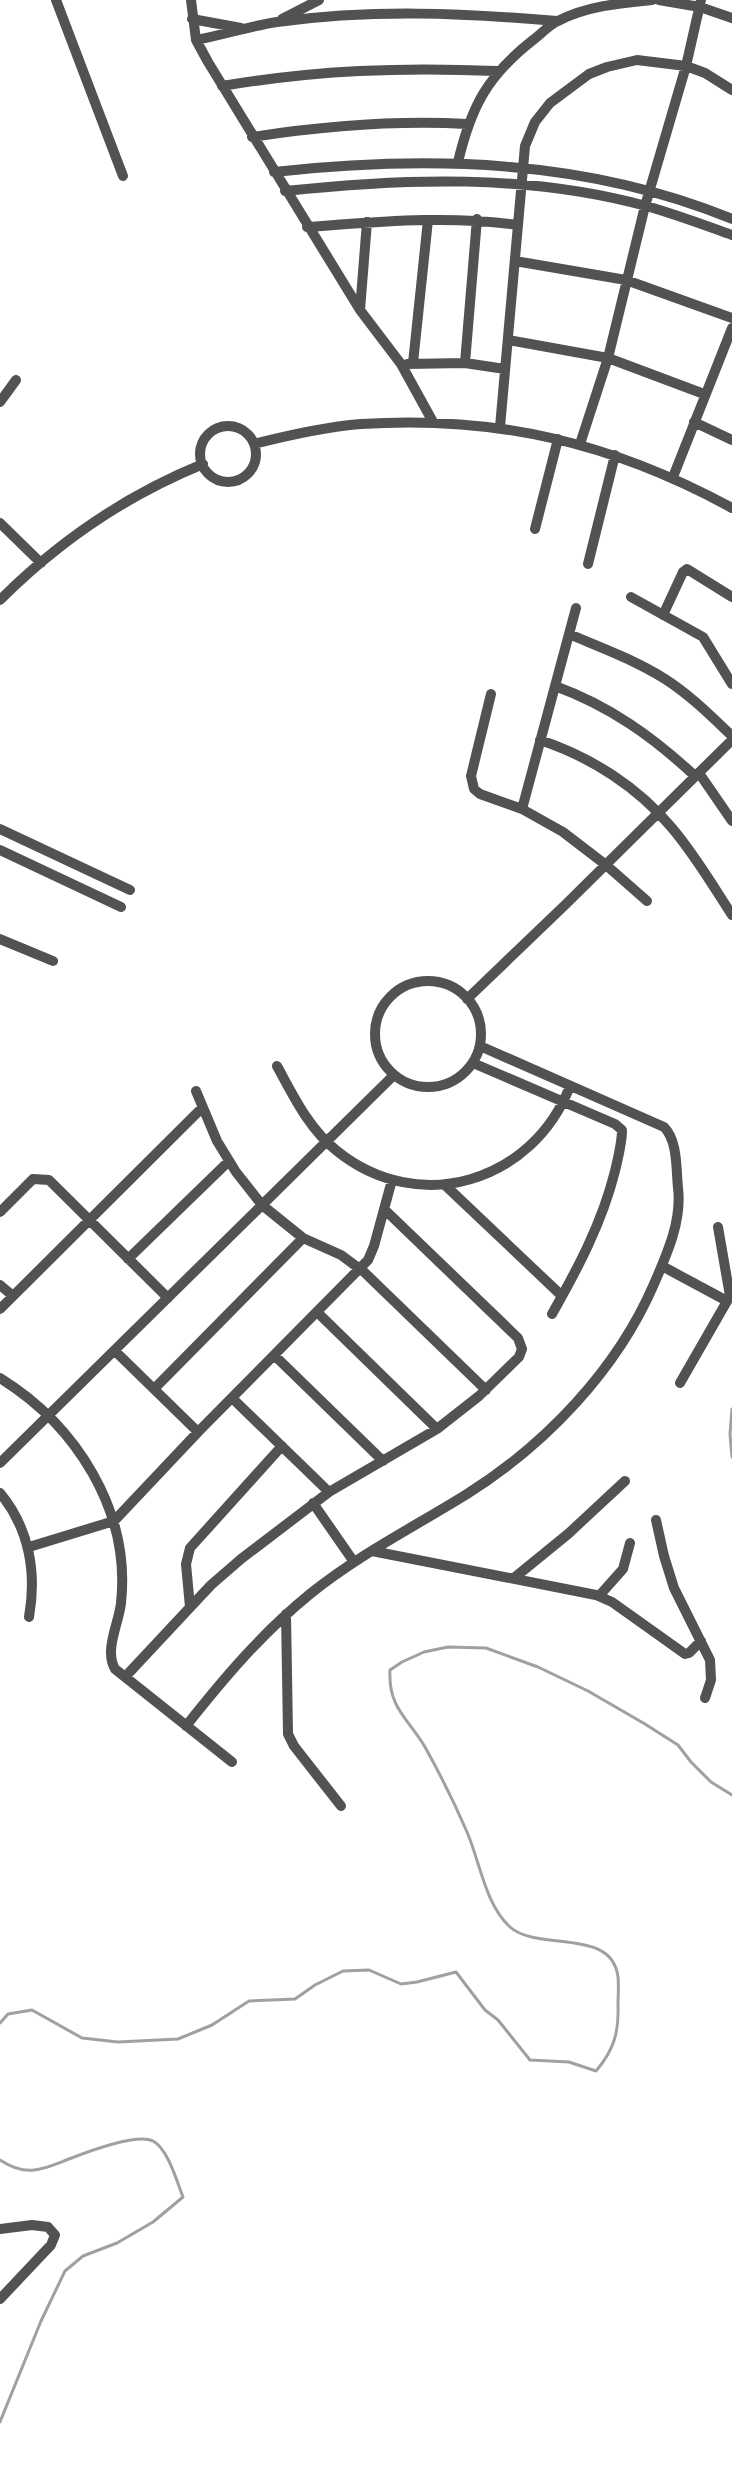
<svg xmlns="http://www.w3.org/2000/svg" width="732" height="2466" font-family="'Golos Text',sans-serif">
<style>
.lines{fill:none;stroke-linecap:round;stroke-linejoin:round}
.stream{stroke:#a0a0a0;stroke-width:3}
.minor{stroke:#525252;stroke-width:10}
</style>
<rect width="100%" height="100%" fill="#fff"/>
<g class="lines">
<path class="stream" d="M 732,1409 L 730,1434 L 732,1457
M 0,2023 L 8,2014 L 32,2010 L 82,2038 L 118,2042 L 178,2039 L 212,2025 L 249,2001 L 295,1999 L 315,1985 L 343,1971 L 369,1970 L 401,1984 L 417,1982 L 456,1972 L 485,2010 L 498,2020 L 530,2060 L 569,2062 L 596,2071 C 614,2050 619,2032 618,2005 C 618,1996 619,1986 618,1977 C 612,1927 538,1952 510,1927 C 485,1904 480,1862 467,1832 C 455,1804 440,1774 425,1747 C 408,1718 388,1708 390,1670 L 402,1662 L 424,1652 L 448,1647 L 486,1648 L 538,1667 L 588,1691 L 645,1724 L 678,1745 L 691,1762 L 711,1782 L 732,1795
M 0,2160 C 27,2178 43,2169 69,2159 C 87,2152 137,2133 153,2141 C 168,2149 177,2182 183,2197 L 153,2222 L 117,2243 L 83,2256 L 65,2271 L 41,2321 L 0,2422"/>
<path class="minor" d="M 56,0 L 123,176
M 191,0 L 196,40 L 208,62 L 360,310 L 401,364 L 433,422
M 659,0 L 700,7 L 732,18
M 192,19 L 241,28
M 282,19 L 319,0
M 196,40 C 223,35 250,26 277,22 C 374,9 460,13 557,21
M 222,86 C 318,70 401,67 497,71
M 252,137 C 324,126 395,120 467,124
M 458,162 C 471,107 487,76 533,40 C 541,34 549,25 558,21 C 587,6 621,3 652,0
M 274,172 C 429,155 586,159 732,219
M 285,191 C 405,178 528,174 646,206 C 675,214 704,225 732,235
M 307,227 C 377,222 448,215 518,225
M 515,261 L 626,280 L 732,318
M 360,310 L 367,222
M 508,340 L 608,358 L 704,394
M 413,363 L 428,220
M 465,363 L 477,219
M 407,364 L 465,363 L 505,369
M 0,402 L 16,380
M 694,422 L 732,440
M200 454a28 28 0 1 1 56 0a28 28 0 1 1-56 0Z
M 500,427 L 525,146 L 535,122 L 550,103 L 589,74 L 607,67 L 637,60 L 686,66 L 705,73 L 732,90
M 254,444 C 289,435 325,427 361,424 C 496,415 613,443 732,508
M 580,444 L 608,358 L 645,206 L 686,66 L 701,0
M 673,477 L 732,328
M 0,523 L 41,563
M 535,529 L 558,439
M 588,564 L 615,455
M 631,597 L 703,637 L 732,684
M 0,600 C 58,542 127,495 203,464
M 663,615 L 683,572 L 687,569 L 732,597
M 569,634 C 602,648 635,660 665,679 C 690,695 711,716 732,736
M 555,686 C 610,706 653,737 695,776
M 491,694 L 471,776 L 474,789 L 480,794 L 522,809 L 563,832 L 606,865 L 647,901
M 540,740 C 591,757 638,787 672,828 C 695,855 713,886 732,915
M 699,773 L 732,821
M 522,809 L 576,608
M 0,829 L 130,890
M 0,850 L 121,907
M 0,939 L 53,961
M375 1034a53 53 0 1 1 106 0a53 53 0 1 1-106 0Z
M 467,999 L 565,905 L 732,740
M 473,1063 L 615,1124 L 622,1130 C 622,1143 618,1158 615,1171 C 602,1223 578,1268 552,1314
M 277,1066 C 294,1097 309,1129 337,1151 C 419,1217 533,1182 570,1086
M 196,1091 L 217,1141 L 236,1172 L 262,1205 L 303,1238 L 341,1255 L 364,1272 L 486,1390
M 446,1186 L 562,1296
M 0,1212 L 33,1179 L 49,1180 L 168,1298
M 128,1259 L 229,1161
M 662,1266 L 727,1301
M 0,1285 L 13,1296
M 0,1309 L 202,1108
M 317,1312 L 437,1429
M 115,1351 L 198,1432
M 274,1355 L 383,1461
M 0,1378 C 76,1425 131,1511 121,1603 C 119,1623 104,1650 115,1669 L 232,1762
M 680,1383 L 730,1296 L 718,1227
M 154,1389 L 303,1238
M 232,1398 L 329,1492
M 0,1463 L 394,1075
M 0,1493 C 29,1528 37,1572 29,1617
M 313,1503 L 354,1562
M 656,1520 L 664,1556 L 674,1588 L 710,1660 L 711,1680 L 705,1698
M 29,1547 L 114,1521 L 198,1432 L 368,1260 L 374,1246 L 392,1180
M 372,1551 L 596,1595 L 612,1602 L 685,1654 L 689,1653 L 701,1641
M 514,1578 L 568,1534 L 625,1481
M 599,1596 L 623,1569 L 630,1543
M 190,1607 L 186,1564 L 190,1548 L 282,1446
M 286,1614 L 288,1734 L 294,1746 L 341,1806
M 125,1677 L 211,1585 L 241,1559 L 329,1492 L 437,1429 L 479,1396 L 519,1357 L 522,1349 L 518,1338 L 384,1209
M 186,1726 C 224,1678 262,1633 310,1594 C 358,1555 414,1527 467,1494 C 545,1445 617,1370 654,1284 C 667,1254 682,1221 678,1188 C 676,1169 678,1141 664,1127 L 480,1046
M 0,2229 L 32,2225 L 48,2227 L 55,2235 L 51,2245 L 0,2299"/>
</g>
</svg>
